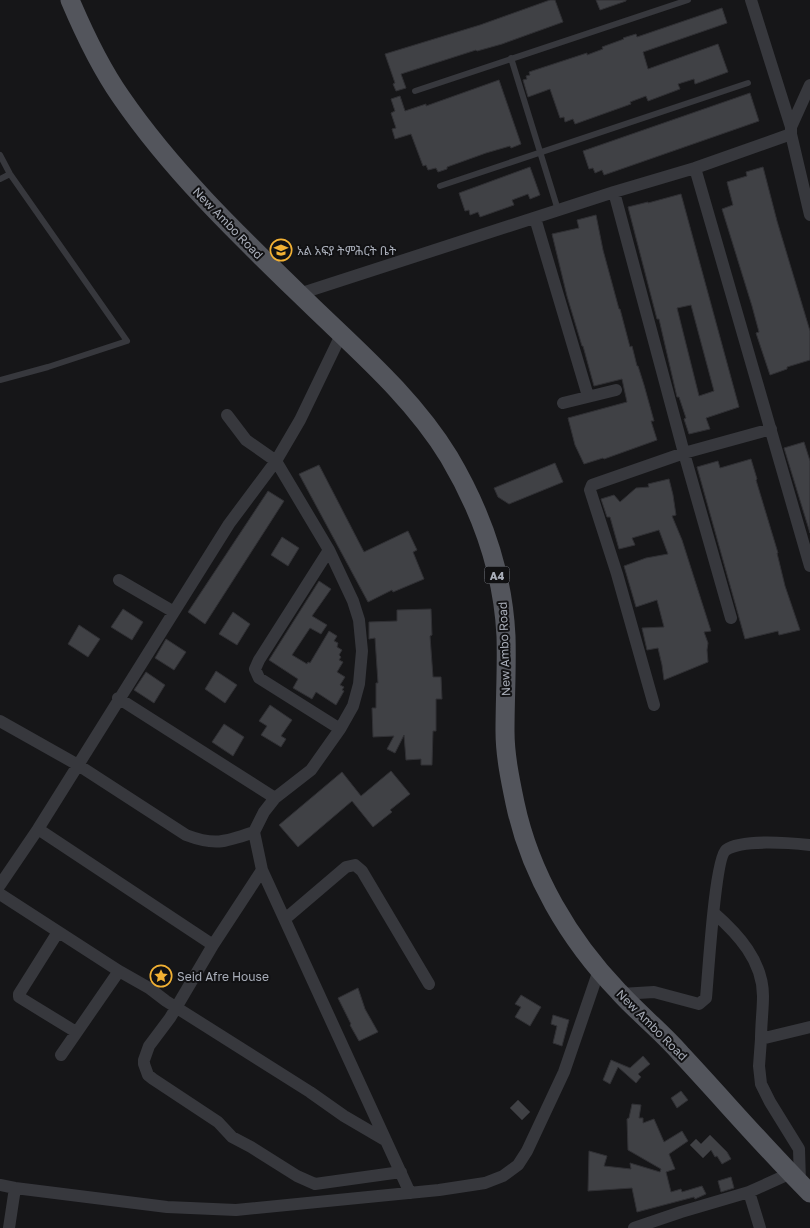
<svg xmlns="http://www.w3.org/2000/svg" width="810" height="1228" font-family="'Golos Text','Noto Sans Ethiopic',sans-serif">
<style>
.building{fill:#404145;stroke:#303034;fill-rule:evenodd}
.lines{fill:none;stroke-linecap:round;stroke-linejoin:round}
.lane{stroke:#37383d;stroke-width:6}
.street{stroke:#37383d;stroke-width:12}
.primary{stroke:#53555c;stroke-width:19}
.labels{text-anchor:middle;dominant-baseline:central;stroke-width:4;stroke-linejoin:round;paint-order:stroke}
.shield{fill:#111113;stroke:#7b7e86;stroke-width:1}
.shield-label{font-size:11px;font-weight:bold;fill:#a8adb8}
.street-label{font-size:12px;fill:#a8adb8;stroke:#111113}
.poi-label{font-size:12px;fill:#a8adb8;stroke:#111113;text-anchor:start}
</style>
<rect width="100%" height="100%" fill="#161618"/>
<path class="building" d="M 550,0 L 555,0 L 563,22 L 502,44 L 477,51 L 476,50 L 401,74 L 406,88 L 396,91 L 393,84 L 395,83 L 385,54 L 480,25 Z
M 596,0 L 626,0 L 626,1 L 600,10 Z
M 722,8 L 727,23 L 643,52 L 648,69 L 718,44 L 728,72 L 695,84 L 694,79 L 678,84 L 680,89 L 648,101 L 646,96 L 630,102 L 631,104 L 575,124 L 573,119 L 565,122 L 564,117 L 560,118 L 550,89 L 528,97 L 523,80 L 527,79 L 526,76 L 530,75 L 529,72 L 587,53 L 587,55 L 603,49 L 602,47 L 624,39 L 623,38 L 636,34 L 637,37 Z
M 499,80 L 521,144 L 511,148 L 510,146 L 486,153 L 447,167 L 447,169 L 438,172 L 436,168 L 428,170 L 426,165 L 423,166 L 411,134 L 395,139 L 392,129 L 396,128 L 391,113 L 395,111 L 391,99 L 400,96 L 405,111 L 426,104 L 426,106 Z
M 750,93 L 759,121 L 604,175 L 602,170 L 595,173 L 593,168 L 589,169 L 583,151 Z
M 530,167 L 540,195 L 530,199 L 528,194 L 512,200 L 514,205 L 480,217 L 478,212 L 470,215 L 469,210 L 465,211 L 459,193 Z
M 763,167 L 777,221 L 810,331 L 810,360 L 787,367 L 787,369 L 770,375 L 756,333 L 759,332 L 752,306 L 722,209 L 733,205 L 727,182 L 747,176 L 746,172 Z
M 681,194 L 739,407 L 706,418 L 710,429 L 689,434 L 684,419 L 686,418 L 679,397 L 677,397 L 659,319 L 657,319 L 628,207 L 648,202 L 648,203 ZM 691,305 L 714,391 L 699,396 L 677,308 Z
M 596,215 L 603,250 L 619,309 L 620,309 L 630,347 L 632,346 L 637,366 L 638,366 L 644,385 L 654,421 L 651,421 L 657,440 L 604,459 L 603,458 L 584,464 L 575,445 L 568,418 L 627,402 L 622,379 L 594,386 L 583,346 L 582,346 L 567,296 L 552,234 L 579,228 L 577,220 Z
M 804,442 L 810,461 L 810,533 L 784,448 Z
M 751,459 L 757,479 L 756,480 L 778,553 L 777,553 L 785,586 L 800,630 L 779,635 L 778,631 L 745,639 L 697,467 L 718,461 L 720,468 Z
M 555,463 L 563,482 L 509,504 L 498,497 L 494,488 Z
M 319,465 L 364,552 L 408,531 L 417,550 L 413,552 L 424,579 L 393,592 L 392,590 L 368,602 L 299,474 Z
M 669,479 L 673,495 L 676,515 L 672,516 L 682,540 L 711,631 L 704,632 L 708,643 L 707,650 L 708,662 L 664,680 L 662,665 L 658,648 L 647,650 L 642,628 L 664,627 L 657,600 L 636,607 L 624,566 L 646,558 L 668,554 L 659,530 L 632,538 L 635,545 L 619,549 L 610,517 L 607,517 L 601,499 L 614,495 L 620,502 L 636,488 L 649,487 L 648,484 Z
M 268,491 L 284,501 L 205,624 L 188,612 Z
M 282,537 L 299,548 L 288,566 L 271,555 Z
M 319,581 L 331,589 L 312,616 L 327,625 L 321,634 L 310,628 L 292,655 L 307,664 L 308,662 L 310,663 L 329,631 L 337,636 L 334,641 L 338,643 L 337,647 L 342,650 L 339,655 L 341,657 L 339,660 L 343,662 L 337,672 L 345,677 L 340,685 L 344,687 L 342,690 L 344,691 L 336,705 L 316,692 L 312,699 L 293,688 L 298,679 L 269,660 Z
M 123,609 L 143,622 L 132,640 L 111,627 Z
M 431,609 L 432,635 L 430,636 L 433,677 L 441,677 L 442,699 L 436,699 L 436,731 L 433,731 L 432,765 L 421,765 L 421,759 L 406,760 L 404,735 L 395,753 L 387,749 L 394,736 L 373,737 L 372,708 L 376,708 L 376,683 L 378,683 L 375,638 L 369,639 L 369,622 L 397,621 L 397,610 Z
M 233,612 L 250,624 L 237,645 L 219,634 Z
M 79,625 L 100,639 L 88,657 L 68,644 Z
M 166,639 L 186,652 L 174,670 L 155,658 Z
M 216,671 L 237,685 L 225,703 L 205,689 Z
M 146,672 L 165,685 L 154,703 L 134,690 Z
M 270,705 L 292,720 L 281,736 L 286,739 L 281,747 L 261,735 L 267,726 L 259,721 Z
M 224,724 L 244,737 L 233,756 L 212,742 Z
M 391,771 L 410,794 L 390,810 L 392,812 L 373,827 L 352,801 L 298,847 L 279,825 L 342,772 L 361,796 Z
M 358,988 L 365,1009 L 378,1032 L 359,1041 L 350,1025 L 351,1024 L 338,998 Z
M 521,995 L 541,1007 L 530,1026 L 515,1017 L 521,1007 L 515,1004 Z
M 553,1015 L 569,1020 L 562,1046 L 553,1043 L 557,1026 L 551,1024 Z
M 643,1056 L 650,1064 L 638,1074 L 641,1077 L 636,1083 L 618,1067 L 610,1084 L 603,1080 L 611,1060 L 630,1068 Z
M 681,1091 L 688,1100 L 677,1108 L 671,1098 Z
M 518,1100 L 530,1112 L 522,1120 L 510,1108 Z
M 632,1104 L 641,1105 L 639,1118 L 643,1118 L 643,1123 L 654,1119 L 664,1142 L 682,1131 L 688,1141 L 669,1154 L 675,1169 L 666,1172 L 671,1192 L 681,1189 L 682,1192 L 702,1186 L 706,1194 L 695,1199 L 694,1197 L 637,1212 L 632,1188 L 588,1191 L 589,1151 L 607,1156 L 604,1166 L 631,1169 L 630,1163 L 660,1172 L 661,1169 L 628,1150 L 627,1119 L 629,1118 Z
M 710,1135 L 727,1152 L 731,1159 L 722,1164 L 717,1156 L 715,1157 L 711,1150 L 703,1158 L 690,1145 L 696,1139 L 701,1144 Z
M 731,1177 L 734,1188 L 721,1192 L 718,1181 Z"/>
<g class="lines">
<path class="lane" d="M 511,58 L 558,210
M 415,91 L 688,0
M 0,155 L 10,174 L 127,341 L 48,367 L 0,380
M 0,179 L 10,174
M 440,186 L 748,83"/>
<path class="street" d="M 751,0 L 791,127 L 791,134 L 810,215
M 791,127 L 810,85
M 695,168 L 810,566
M 614,192 L 684,453 L 731,618
M 535,218 L 588,396
M 299,294 L 614,192 L 695,168 L 791,134
M 563,403 L 616,390
M 227,415 L 246,440 L 276,461 L 329,550 L 353,601 L 359,620 L 362,651 L 359,684 L 353,706 L 340,729 L 311,770 L 275,798 L 264,812 L 254,832 L 262,870 L 410,1193
M 329,550 L 259,660 L 255,669 L 259,678 L 340,729
M 119,580 L 174,612
M 118,698 L 275,798
M 654,705 L 617,574 L 590,490 L 592,485 L 684,453 L 771,429
M 0,721 L 78,765 L 186,835 C 215,846 225,842 254,832
M 38,829 L 213,945
M 262,870 L 213,945 L 170,1018 L 149,1046 L 144,1060 L 144,1064 L 148,1075 L 153,1079 L 218,1122 L 232,1137 L 251,1147 L 297,1176 L 315,1184 L 401,1172
M 0,885 L 38,829 L 229,524 L 276,461 L 300,420 L 341,335
M 0,894 L 119,971 L 149,988 L 166,1001 L 310,1092 L 344,1116 L 385,1140
M 714,913 C 738,934 763,961 763,996 C 763,1010 761,1024 761,1039
M 285,919 L 346,867 L 355,865 L 362,871 L 429,984
M 58,932 L 19,994 L 19,997 L 76,1032
M 621,994 L 654,992 L 699,1004 L 706,998 C 708,977 715,858 726,850 C 741,839 791,843 810,845
M 61,1055 L 119,971
M 800,1182 L 799,1149 L 770,1102 L 761,1084 L 759,1066 L 761,1039 L 810,1027
M 0,1185 L 15,1188 L 167,1207 L 236,1210 L 439,1190 L 485,1183 L 503,1176 L 518,1165 L 527,1151 L 564,1072 L 599,970
M 749,1192 L 760,1228
M 9,1228 L 15,1188
M 634,1228 L 681,1212 L 749,1192 L 791,1173"/>
<path class="primary" d="M 70,0 C 84,33 100,67 121,97 C 176,177 248,244 317,311 C 364,356 415,401 449,457 C 481,511 503,573 506,636 C 507,668 505,699 505,731 C 505,755 510,779 515,803 C 530,874 569,940 619,992 C 639,1014 662,1032 681,1054 C 724,1100 765,1148 810,1193"/>
</g>
<defs>
<g id="school-ring" transform="scale(1.125)"><circle r="9.5" fill="#111113" stroke="#f2b134" stroke-width="1.5"/><path d="M0-5L7-2L0 1L-7-2ZM-4 1L0 2.5L4 1V4Q0 6-4 4Z" fill="#f2b134"/></g>
<g id="sight-ring" transform="scale(1.125)"><circle r="9.5" fill="#111113" stroke="#f2b134" stroke-width="1.5"/><path d="M0-6L1.8-2.2L6-1.7L2.9 1.2L3.7 5.4L0 3.3L-3.7 5.4L-2.9 1.2L-6-1.7L-1.8-2.2Z" fill="#f2b134"/></g>
</defs>
<g fill-rule="evenodd">
<use href="#school-ring" x="281" y="250"/>
<use href="#sight-ring" x="161" y="976"/>
</g>
<g class="labels">
<rect class="shield" x="484.5" y="566.5" width="25" height="17" rx="4"/>
<g class="shield-label">
<text x="497" y="575">A4</text>
</g>
<g class="street-label">
<text transform="translate(228 223) rotate(46)">New Ambo Road</text>
<text transform="translate(504 649) rotate(-92)">New Ambo Road</text>
<text transform="translate(652 1025) rotate(45)">New Ambo Road</text>
</g>
<g class="poi-label">
<text x="297" y="250">አል አፍያ ትምሕርት ቤት</text>
<text x="177" y="976">Seid Afre House</text>
</g>
</g>
</svg>
